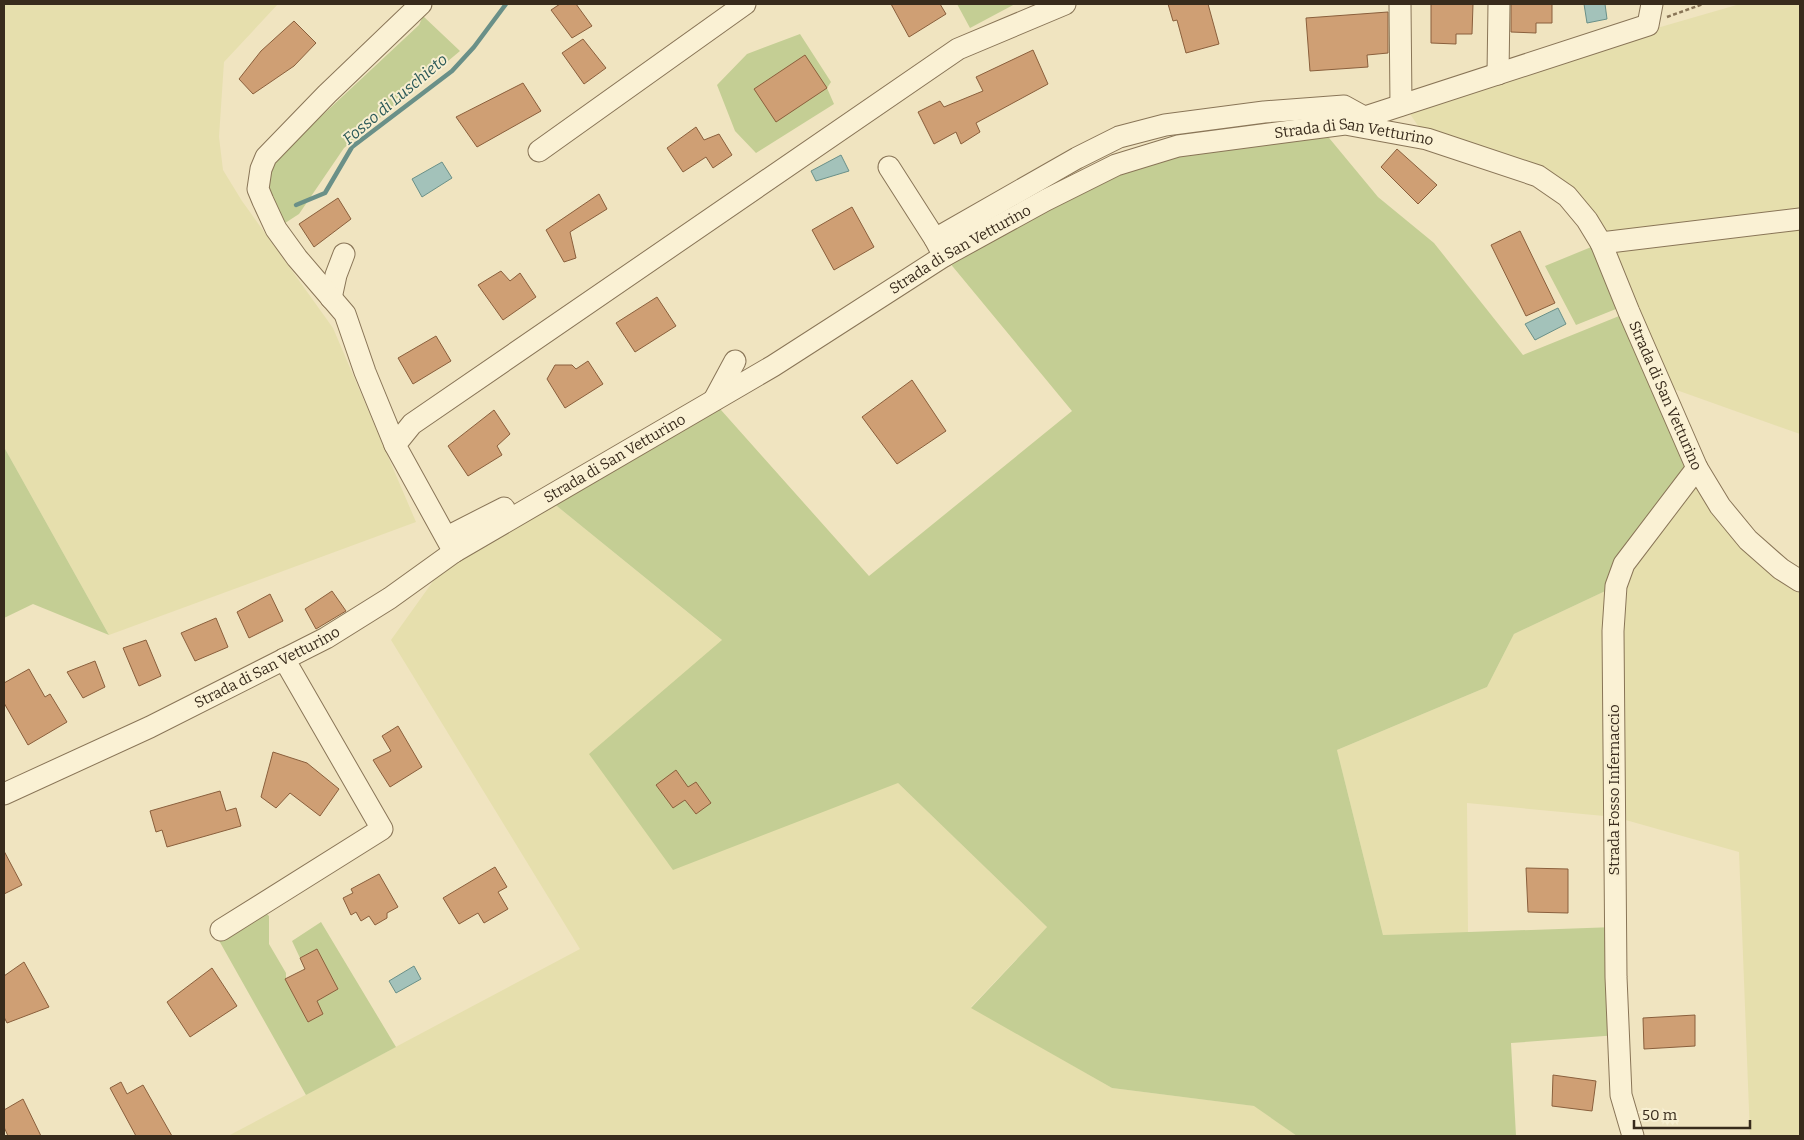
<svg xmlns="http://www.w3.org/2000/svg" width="1804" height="1140" font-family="Bitter,serif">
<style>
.farmland{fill:#e6dfad}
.green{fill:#c4ce94}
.water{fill:#a3c2ba;stroke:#6a9088}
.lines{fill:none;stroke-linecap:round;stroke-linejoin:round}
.stream{stroke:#6a9088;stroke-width:4.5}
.building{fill:#cf9f74;stroke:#8a5f3c}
.minor-casing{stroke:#897557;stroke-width:23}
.path{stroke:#897557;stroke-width:2.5;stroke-dasharray:4 2.5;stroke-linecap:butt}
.minor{stroke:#faf1d4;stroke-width:21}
.labels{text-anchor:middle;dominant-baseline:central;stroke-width:4;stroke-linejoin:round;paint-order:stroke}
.street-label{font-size:15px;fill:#382b1c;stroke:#f7eed0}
.water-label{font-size:16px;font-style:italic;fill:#2b5958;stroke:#f7eed0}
</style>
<rect width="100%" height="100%" fill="#f0e4c0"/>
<path class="farmland" d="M 4,4 L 278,4 L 224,62 L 219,137 L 223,170 L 242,201 L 333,328 L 416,522 L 109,635 L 4,447 Z
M 1740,4 L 1800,4 L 1800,434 L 1668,387 L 1567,196 L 1427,139 L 1410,114 L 1498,74 Z
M 1697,468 L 1800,586 L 1800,1136 L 1750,1136 L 1739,852 L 1615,817 L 1467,803 L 1468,933 L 1383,935 L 1337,750 L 1487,687 L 1514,634 L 1616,586 Z
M 547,498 L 898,783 L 1047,927 L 971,1007 L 1112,1088 L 1255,1106 L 1297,1136 L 228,1136 L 580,949 L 391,640 L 454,552 Z"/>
<path class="green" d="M 957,4 L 1015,4 L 970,28 Z
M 423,16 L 460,51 L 344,148 L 299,214 L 282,225 L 265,182 L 268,166 L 419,25 Z
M 800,34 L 831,82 L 827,88 L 834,104 L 756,153 L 735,131 L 717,85 L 747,54 Z
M 1320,127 L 1378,197 L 1434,243 L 1523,355 L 1629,312 L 1697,468 L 1616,586 L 1514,634 L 1487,687 L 1337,750 L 1383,935 L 1615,927 L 1618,1035 L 1511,1043 L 1516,1136 L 1297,1136 L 1254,1106 L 1112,1088 L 971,1008 L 1047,927 L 898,783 L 673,870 L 589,754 L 722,640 L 547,498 L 713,401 L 869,576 L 1072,411 L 944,256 L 1116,165 Z
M 1601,243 L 1626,305 L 1576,325 L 1545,266 Z
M 4,447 L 109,635 L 33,604 L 4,618 Z
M 262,909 L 269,916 L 269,944 L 286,973 L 286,980 L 308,1022 L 323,1014 L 317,1001 L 338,989 L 317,949 L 300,958 L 292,941 L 321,922 L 396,1047 L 306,1095 L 217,937 Z"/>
<path class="water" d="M 1584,4 L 1605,4 L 1607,19 L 1587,23 Z
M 841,155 L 849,171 L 816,181 L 811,171 Z
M 442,162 L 452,178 L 422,197 L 412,179 Z
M 1558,308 L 1566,324 L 1535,340 L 1525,324 Z
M 414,966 L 421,979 L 396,993 L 389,981 Z"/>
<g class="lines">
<path class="stream" d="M 296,205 L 325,193 L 352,147 L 452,71 L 474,47 L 506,4"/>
</g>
<path class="building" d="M 560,4 L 576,4 L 592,26 L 572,38 L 551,10 Z
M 891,4 L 940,4 L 946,14 L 909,37 Z
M 1168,4 L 1208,4 L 1219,44 L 1186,53 L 1177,20 L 1173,21 Z
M 1431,4 L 1473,4 L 1472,34 L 1456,34 L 1456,44 L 1431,43 Z
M 1511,4 L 1552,4 L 1552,23 L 1536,23 L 1536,33 L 1511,32 Z
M 1388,12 L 1388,53 L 1367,55 L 1368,67 L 1310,71 L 1306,18 Z
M 294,21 L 316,43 L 294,66 L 253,94 L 239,79 L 261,51 Z
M 583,39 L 606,68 L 584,84 L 562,53 Z
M 1033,50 L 1048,84 L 976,123 L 980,132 L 961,144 L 956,132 L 934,144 L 918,112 L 940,101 L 944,107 L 983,91 L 976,77 Z
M 805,55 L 827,88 L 776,122 L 754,89 Z
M 523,83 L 541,111 L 477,147 L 456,117 Z
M 696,127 L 704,140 L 719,134 L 732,155 L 713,168 L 706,157 L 683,172 L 667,148 Z
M 1397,149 L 1437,185 L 1418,204 L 1381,167 Z
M 599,194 L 607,209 L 570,232 L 576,258 L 564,262 L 546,230 Z
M 338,198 L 351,219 L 314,247 L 299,224 Z
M 852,207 L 874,247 L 834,270 L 812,230 Z
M 1520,231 L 1555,303 L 1526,316 L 1491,245 Z
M 501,271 L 510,281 L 520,273 L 536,297 L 503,320 L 478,285 Z
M 657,297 L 676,326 L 635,352 L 616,323 Z
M 436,336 L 451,361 L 413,384 L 398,358 Z
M 588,361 L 603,384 L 565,408 L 547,379 L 555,365 L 572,365 L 576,369 Z
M 912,380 L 946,431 L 897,464 L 862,417 Z
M 494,410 L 510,434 L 497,446 L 502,455 L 468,476 L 448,446 Z
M 332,591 L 346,611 L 316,629 L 305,609 Z
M 270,594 L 283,621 L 249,638 L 237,612 Z
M 216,618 L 228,647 L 195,661 L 181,633 Z
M 146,640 L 161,676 L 139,686 L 123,648 Z
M 95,661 L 105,687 L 83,698 L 67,672 Z
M 29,669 L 45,697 L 50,694 L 67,722 L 28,745 L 4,703 L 4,683 Z
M 398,726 L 422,767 L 390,787 L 373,760 L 391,751 L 382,736 Z
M 273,752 L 307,763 L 339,789 L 320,816 L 290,793 L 276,808 L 261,797 Z
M 676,770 L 688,787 L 696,782 L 711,803 L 696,814 L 685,800 L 673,808 L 656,785 Z
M 220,791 L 226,811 L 236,808 L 241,826 L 167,847 L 162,830 L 156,832 L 150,811 Z
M 4,851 L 22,885 L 4,894 Z
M 495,867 L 507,887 L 498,892 L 508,909 L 484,923 L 478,913 L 459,924 L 443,898 Z
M 1526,868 L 1568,869 L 1568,913 L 1528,912 Z
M 379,874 L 398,907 L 387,913 L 387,918 L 375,925 L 369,916 L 361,921 L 356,912 L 351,915 L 343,898 L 353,893 L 351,889 Z
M 317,949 L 338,989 L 317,1001 L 323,1014 L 308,1022 L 285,979 L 305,969 L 300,958 Z
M 24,962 L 49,1007 L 7,1023 L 4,1017 L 4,976 Z
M 212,968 L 237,1006 L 190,1037 L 167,1002 Z
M 1695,1015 L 1695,1046 L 1644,1049 L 1643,1018 Z
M 1553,1075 L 1596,1081 L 1592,1111 L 1552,1106 Z
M 121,1082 L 127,1094 L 143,1085 L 172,1136 L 136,1136 L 110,1088 Z
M 23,1099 L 41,1136 L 8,1136 L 4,1127 L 4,1110 Z"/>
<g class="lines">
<g class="minor-casing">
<g id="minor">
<path d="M 1400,4 L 1401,105"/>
<path d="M 1498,74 L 1499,4"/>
<path d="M 1353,121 L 1648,25 L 1652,4"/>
<path d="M 539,151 L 745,4"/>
<path d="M 889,167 L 935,239"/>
<path d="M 1601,243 L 1800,219"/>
<path d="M 944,256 L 935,239 L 1077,158 L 1119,137 L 1165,125 L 1264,112 L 1344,106 L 1364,117"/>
<path d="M 331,298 L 336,275 L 344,254"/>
<path d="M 714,400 L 735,361"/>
<path d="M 395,445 L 365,372 L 345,314 L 297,258 L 276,229 L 263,201 L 258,189 L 261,169 L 266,157 L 327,94 L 421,4"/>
<path d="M 447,537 L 504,508"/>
<path d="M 454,552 L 395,445 L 412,424 L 958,49 L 1065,4"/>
<path id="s1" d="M 4,794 L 150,727 L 326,638 L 390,598 L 454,552 L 773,366 L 944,256 L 1046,200 L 1116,165 L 1178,146 L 1345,124 L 1427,139 L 1538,176 L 1567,196 L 1587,220 L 1601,243 L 1629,312 L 1697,468 L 1720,506 L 1748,540 L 1781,569 L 1800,581"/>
<path d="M 221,930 L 382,829 L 284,659"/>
<path d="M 1633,1136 L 1621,1095 L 1616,977 L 1613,631 L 1616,586 L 1624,564 L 1697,468"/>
</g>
</g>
<path class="path" d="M 1667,17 L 1703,4"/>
<use href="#minor" class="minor"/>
</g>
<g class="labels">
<g class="street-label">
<text stroke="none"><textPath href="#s1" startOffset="1522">Strada di San Vetturino</textPath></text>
<text stroke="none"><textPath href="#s1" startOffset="1102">Strada di San Vetturino</textPath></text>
<text stroke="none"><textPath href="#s1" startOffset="1972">Strada di San Vetturino</textPath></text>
<text stroke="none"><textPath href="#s1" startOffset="698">Strada di San Vetturino</textPath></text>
<text stroke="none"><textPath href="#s1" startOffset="292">Strada di San Vetturino</textPath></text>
<text transform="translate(1614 790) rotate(-90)">Strada Fosso Infernaccio</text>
</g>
<g class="water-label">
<text transform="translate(395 99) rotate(-40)">Fosso di Luschieto</text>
</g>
</g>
<rect width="1804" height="1140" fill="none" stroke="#382b1c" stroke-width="10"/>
<path d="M1634 1120v8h116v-8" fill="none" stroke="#382b1c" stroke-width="2.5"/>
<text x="1642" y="1120" font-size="15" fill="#382b1c" stroke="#f7eed0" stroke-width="4" paint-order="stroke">50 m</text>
</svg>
